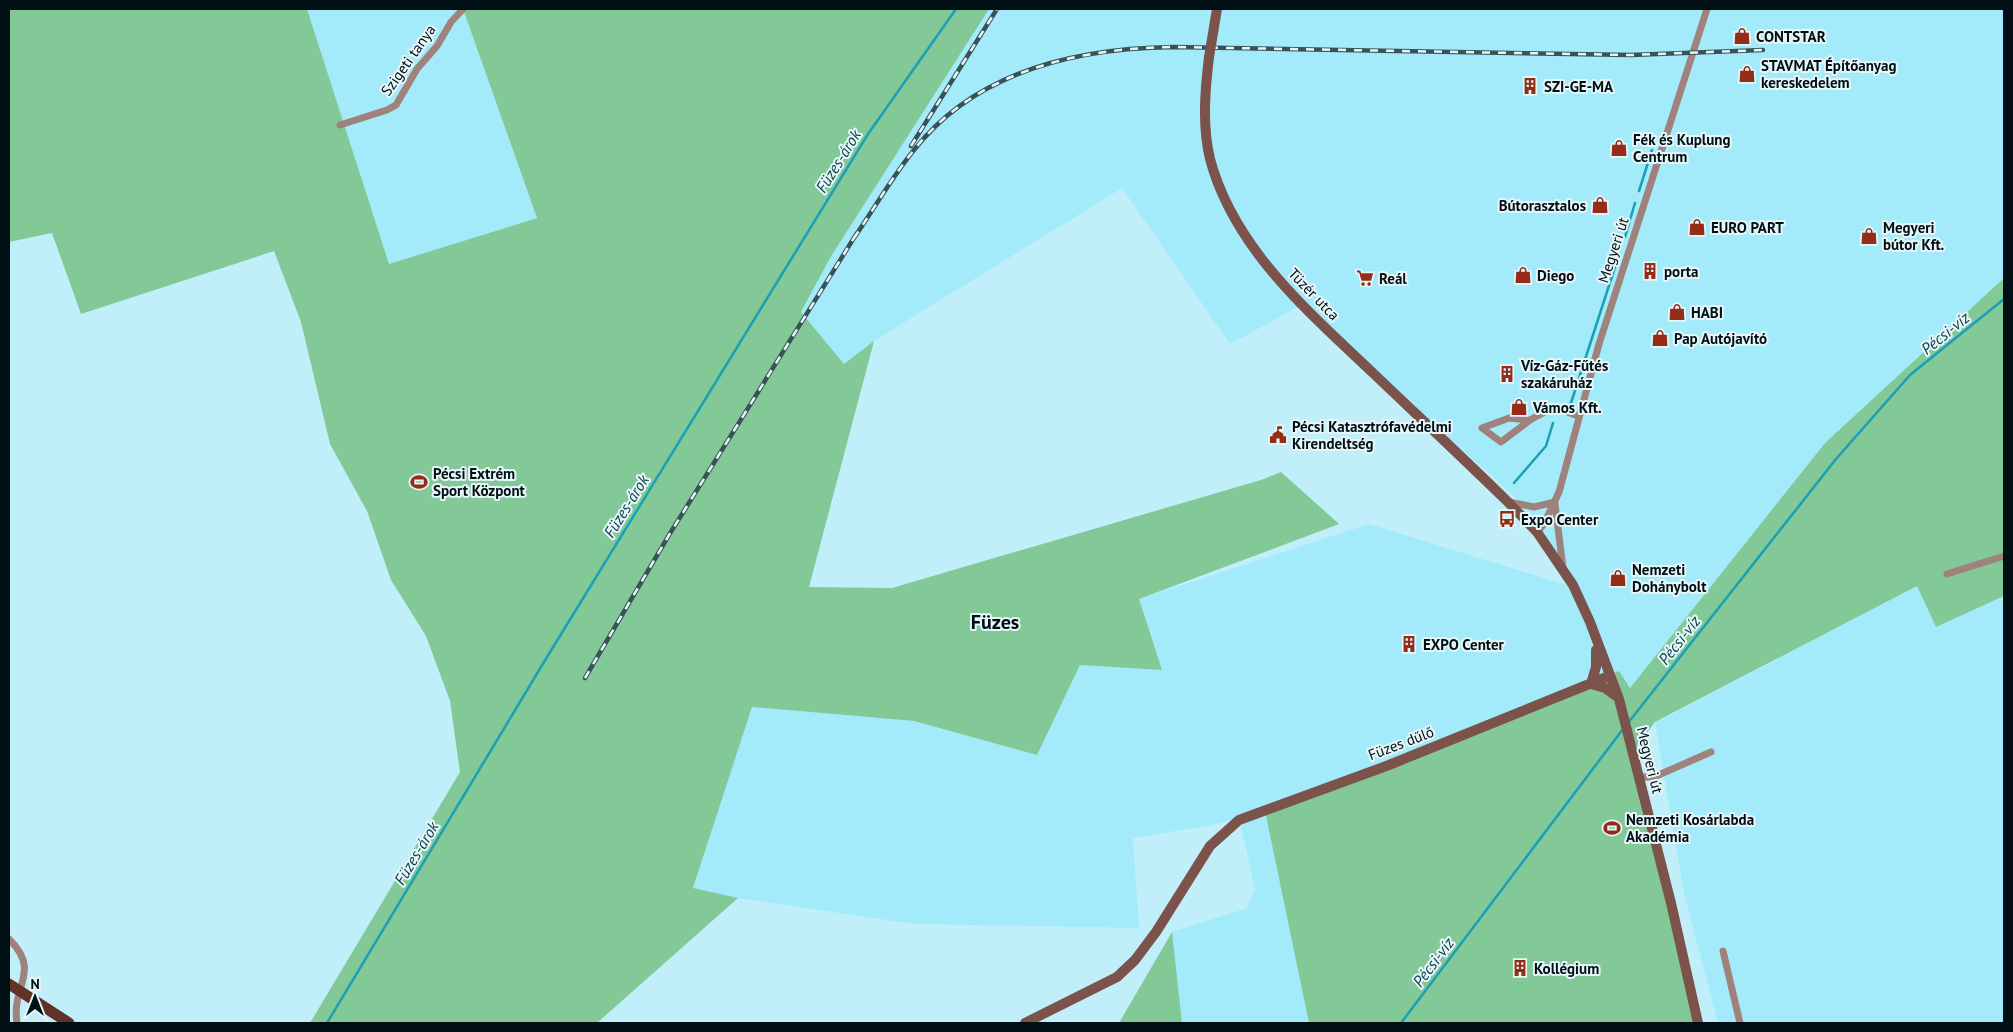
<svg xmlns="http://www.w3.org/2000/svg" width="2013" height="1032" font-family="'PT Sans',sans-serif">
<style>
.built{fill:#a3ebfb}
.green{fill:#83c897}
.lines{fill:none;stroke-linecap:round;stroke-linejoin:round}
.stream{stroke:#19a0b7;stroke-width:2.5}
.street{stroke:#9f827c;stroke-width:7}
.secondary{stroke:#7c534a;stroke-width:10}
.primary{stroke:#613228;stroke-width:11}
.rail-casing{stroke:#395258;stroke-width:4.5}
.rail{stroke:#e7f6f9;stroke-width:2.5;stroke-dasharray:8;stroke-linecap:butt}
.secondary-bridge{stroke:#7c534a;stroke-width:10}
.labels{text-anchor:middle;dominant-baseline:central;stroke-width:4;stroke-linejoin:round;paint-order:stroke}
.poi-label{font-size:15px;font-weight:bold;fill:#000f14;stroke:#e7f6f9;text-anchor:start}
.street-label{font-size:15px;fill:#000f14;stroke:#e7f6f9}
.water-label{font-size:16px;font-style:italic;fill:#063e48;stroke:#e7f6f9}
.district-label{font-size:20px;font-weight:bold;fill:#000f14;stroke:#e7f6f9}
</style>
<rect width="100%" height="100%" fill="#c0eff9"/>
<path class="built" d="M 307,9 L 463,9 L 537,218 L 389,264 Z
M 989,9 L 2004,9 L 2004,278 L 1825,443 L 1630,688 L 1619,671 L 1265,811 L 1309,1023 L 1182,1023 L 1172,932 L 1247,908 L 1255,889 L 1239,818 L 1211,825 L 1133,838 L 1139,928 L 914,924 L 738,898 L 693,889 L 752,707 L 914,721 L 1037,754 L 1080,665 L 1139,599 L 1369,524 L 1566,585 L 1517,499 L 1302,305 L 1230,344 L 1122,188 L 874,341 L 844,364 L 801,312 L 830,258 Z
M 1917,586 L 1936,627 L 2004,596 L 2004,1023 L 1718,1023 L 1684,893 L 1655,723 Z"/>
<path class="green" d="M 9,9 L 307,9 L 389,264 L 537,218 L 463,9 L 989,9 L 830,258 L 801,312 L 844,364 L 874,341 L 809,587 L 892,588 L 1261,480 L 1281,472 L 1339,524 L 1139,599 L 1162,670 L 1080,665 L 1037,755 L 914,721 L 752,707 L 693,888 L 738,898 L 597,1023 L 310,1023 L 460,772 L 450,701 L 426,636 L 391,580 L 367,511 L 330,444 L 301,322 L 274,251 L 81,314 L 52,233 L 9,242 Z
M 2004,278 L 2004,596 L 1936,627 L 1917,586 L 1655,722 L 1631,754 L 1698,1023 L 1309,1023 L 1265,811 L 1619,671 L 1630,688 L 1825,443 Z
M 1172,932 L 1182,1023 L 1119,1023 Z"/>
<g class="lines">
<path class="stream" d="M 1639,191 L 1652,150
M 1625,237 L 1635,203
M 1570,406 L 1615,267
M 1514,483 L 1546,446 L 1553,423
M 1628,723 L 1836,459 L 1910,375 L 2004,299
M 327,1023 L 547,657 L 868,134 L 956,9
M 1401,1023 L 1623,729"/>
<path class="street" d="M 340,125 L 387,110 L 396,105 L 417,69 L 437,46 L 451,22 L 463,9
M 1530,420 L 1501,442 L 1482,428 L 1509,418 L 1530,420 L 1554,407 L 1578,416
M 1509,502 L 1534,507 L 1555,502
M 1555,504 L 1563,568
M 1537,532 L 1544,524 L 1559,492 L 1599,344 L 1707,9
M 1947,574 L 2004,556
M 1639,777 L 1654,777 L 1711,752
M 9,939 C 42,972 11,985 17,1023
M 1723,951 L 1740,1023"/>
<path class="secondary" d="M 1209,57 C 1205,90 1202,126 1210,159 C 1234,249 1309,312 1373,373 C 1418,416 1464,459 1508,502 L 1537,532 L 1573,585 L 1590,622 L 1619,699 L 1671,903 L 1698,1023
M 1596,650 L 1596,667 L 1591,684 L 1605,688 L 1616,696
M 1025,1023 L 1117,977 L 1135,960 L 1156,932 L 1210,846 L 1239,820 L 1389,765 L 1609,676"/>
<path class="primary" d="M 9,984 L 69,1023"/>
<g class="rail-casing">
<path id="rail" d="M 911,146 L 997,9
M 854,238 C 874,209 892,177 914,150 C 976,71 1078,48 1174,47 L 1631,55 L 1763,50
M 585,678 L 669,535 L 857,233"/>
</g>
<use href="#rail" class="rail"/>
<path class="secondary-bridge" d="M 1209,57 L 1217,9"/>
</g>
<defs>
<g id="shop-bare" transform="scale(1.35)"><path d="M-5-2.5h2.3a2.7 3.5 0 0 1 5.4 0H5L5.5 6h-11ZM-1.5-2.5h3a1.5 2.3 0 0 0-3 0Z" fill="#952c18" stroke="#e7f6f9" stroke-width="2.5" paint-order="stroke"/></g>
<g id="building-bare" transform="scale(1.35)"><path d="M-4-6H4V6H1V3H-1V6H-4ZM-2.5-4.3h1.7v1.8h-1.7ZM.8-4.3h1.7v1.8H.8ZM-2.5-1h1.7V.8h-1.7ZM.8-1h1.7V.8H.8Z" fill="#952c18" stroke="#e7f6f9" stroke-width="2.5" paint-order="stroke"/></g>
<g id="supermarket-bare" transform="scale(1.35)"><path d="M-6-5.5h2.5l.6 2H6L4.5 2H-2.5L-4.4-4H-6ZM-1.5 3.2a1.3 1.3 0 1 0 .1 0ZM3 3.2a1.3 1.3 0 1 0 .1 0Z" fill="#952c18" stroke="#e7f6f9" stroke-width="2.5" paint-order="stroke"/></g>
<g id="civic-bare" transform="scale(1.35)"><path d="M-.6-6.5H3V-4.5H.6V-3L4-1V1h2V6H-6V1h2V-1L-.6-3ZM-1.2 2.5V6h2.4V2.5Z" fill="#952c18" stroke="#e7f6f9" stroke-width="2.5" paint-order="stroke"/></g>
<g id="stadium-bare" transform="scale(1.35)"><path d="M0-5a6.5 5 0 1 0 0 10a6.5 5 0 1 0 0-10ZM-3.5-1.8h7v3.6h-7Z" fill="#952c18" stroke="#e7f6f9" stroke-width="2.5" paint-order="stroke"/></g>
<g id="bus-bare" transform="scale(1.35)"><path d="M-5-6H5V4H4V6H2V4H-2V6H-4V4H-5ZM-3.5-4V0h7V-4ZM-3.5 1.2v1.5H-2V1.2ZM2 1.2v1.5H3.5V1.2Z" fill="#952c18" stroke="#e7f6f9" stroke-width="2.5" paint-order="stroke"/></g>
</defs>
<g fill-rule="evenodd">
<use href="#shop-bare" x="1742" y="36"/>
<use href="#shop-bare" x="1747" y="74"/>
<use href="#building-bare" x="1530" y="86"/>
<use href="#shop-bare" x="1619" y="148"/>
<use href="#shop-bare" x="1600" y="205"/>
<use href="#shop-bare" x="1697" y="227"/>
<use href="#shop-bare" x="1869" y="236"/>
<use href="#building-bare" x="1650" y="271"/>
<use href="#shop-bare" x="1523" y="275"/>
<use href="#supermarket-bare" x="1365" y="278"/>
<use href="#shop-bare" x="1677" y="312"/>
<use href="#shop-bare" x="1660" y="338"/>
<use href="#building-bare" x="1507" y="374"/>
<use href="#shop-bare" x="1519" y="407"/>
<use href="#civic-bare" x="1278" y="435"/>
<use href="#stadium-bare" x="419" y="482"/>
<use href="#bus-bare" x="1507" y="519"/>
<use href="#shop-bare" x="1618" y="578"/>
<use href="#building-bare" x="1409" y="644"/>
<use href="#stadium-bare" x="1612" y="828"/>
<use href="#building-bare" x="1520" y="968"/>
</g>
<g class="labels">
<g class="poi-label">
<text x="1756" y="36">CONTSTAR</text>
<text x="1761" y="65">STAVMAT Építőanyag<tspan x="1761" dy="17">kereskedelem</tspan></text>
<text x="1544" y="86">SZI-GE-MA</text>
<text x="1633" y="139">Fék és Kuplung<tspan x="1633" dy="17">Centrum</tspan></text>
<text x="1586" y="205" text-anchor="end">Bútorasztalos</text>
<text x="1711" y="227">EURO PART</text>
<text x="1883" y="227">Megyeri<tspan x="1883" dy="17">bútor Kft.</tspan></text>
<text x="1664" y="271">porta</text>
<text x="1537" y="275">Diego</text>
<text x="1379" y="278">Reál</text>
<text x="1691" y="312">HABI</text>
<text x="1674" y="338">Pap Autójavító</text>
<text x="1521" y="365">Víz-Gáz-Fűtés<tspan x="1521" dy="17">szakáruház</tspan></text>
<text x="1533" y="407">Vámos Kft.</text>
<text x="1292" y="426">Pécsi Katasztrófavédelmi<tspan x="1292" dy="17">Kirendeltség</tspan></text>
<text x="433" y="473">Pécsi Extrém<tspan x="433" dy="17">Sport Központ</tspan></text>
<text x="1521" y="519">Expo Center</text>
<text x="1632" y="569">Nemzeti<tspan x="1632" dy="17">Dohánybolt</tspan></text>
<text x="1423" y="644">EXPO Center</text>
<text x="1626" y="819">Nemzeti Kosárlabda<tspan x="1626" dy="17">Akadémia</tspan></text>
<text x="1534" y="968">Kollégium</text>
</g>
<g class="street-label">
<text transform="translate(408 60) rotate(-55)">Szigeti tanya</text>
<text transform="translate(1613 250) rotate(-72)">Megyeri út</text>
<text transform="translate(1314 294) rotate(46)">Tüzér utca</text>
<text transform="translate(1401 743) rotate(-21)">Füzes dűlő</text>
<text transform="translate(1650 760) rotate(76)">Megyeri út</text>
</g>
<g class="water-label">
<text transform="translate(838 161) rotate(-58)">Füzes-árok</text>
<text transform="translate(1945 333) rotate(-39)">Pécsi-víz</text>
<text transform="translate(626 506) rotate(-58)">Füzes-árok</text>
<text transform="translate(1679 640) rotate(-52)">Pécsi-víz</text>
<text transform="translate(416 853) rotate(-59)">Füzes-árok</text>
<text transform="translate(1433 962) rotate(-53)">Pécsi-víz</text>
</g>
<g class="district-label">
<text x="995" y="622">Füzes</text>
</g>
</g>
<rect width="2013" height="1032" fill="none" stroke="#000f14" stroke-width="20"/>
<g transform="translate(35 997)" stroke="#e7f6f9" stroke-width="4" paint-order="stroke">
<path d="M0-4L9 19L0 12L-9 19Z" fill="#000f14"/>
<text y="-8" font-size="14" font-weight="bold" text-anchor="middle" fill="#000f14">N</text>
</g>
</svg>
